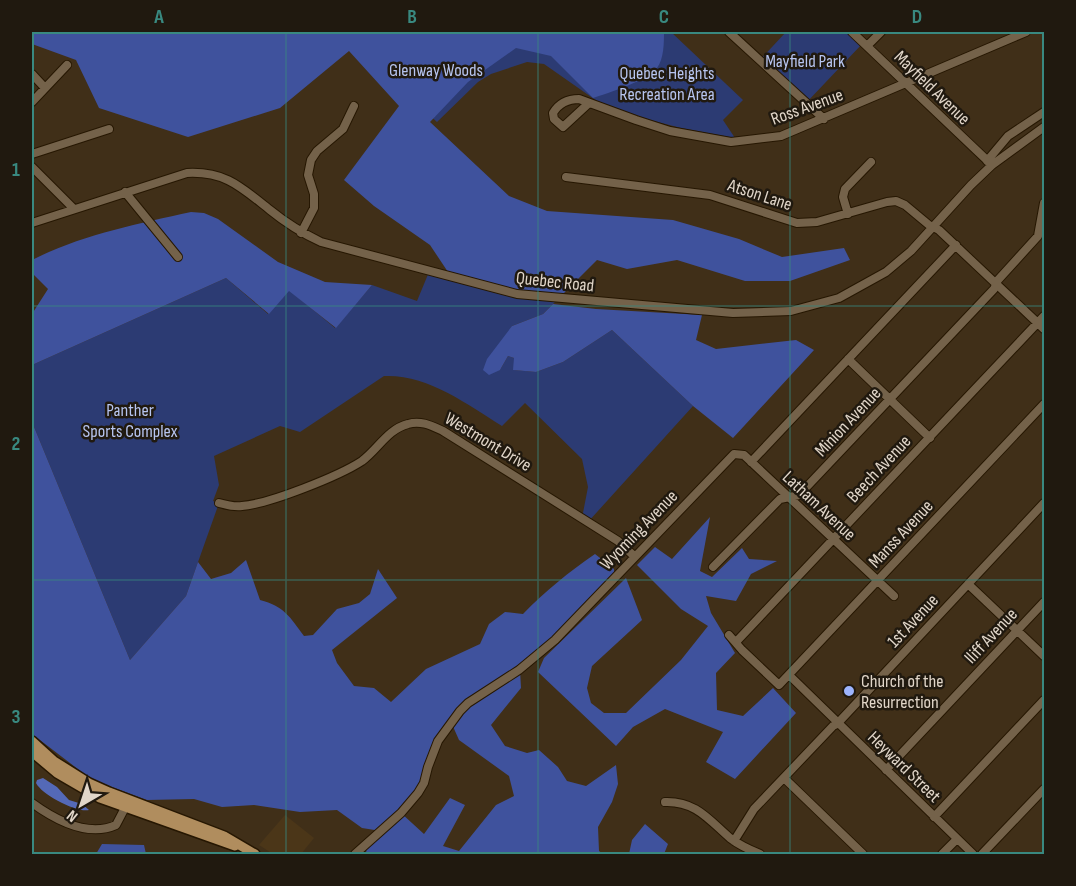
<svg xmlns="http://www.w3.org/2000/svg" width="1076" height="886" font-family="'Sofia Sans Condensed',sans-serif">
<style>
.built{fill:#4b3618}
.green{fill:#2c3b73}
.forest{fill:#3f529d;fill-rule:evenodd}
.water{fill:#5469b7}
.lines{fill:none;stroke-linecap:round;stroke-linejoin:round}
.minor-casing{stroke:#261702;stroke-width:10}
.major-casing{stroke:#261702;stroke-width:12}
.minor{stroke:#74624a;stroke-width:8}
.major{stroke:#b08d5e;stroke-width:9}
.grid{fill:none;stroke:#398980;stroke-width:1.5;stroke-opacity:0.55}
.poi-dot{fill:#9db4fd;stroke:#20190f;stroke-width:2}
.labels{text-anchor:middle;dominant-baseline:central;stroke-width:5;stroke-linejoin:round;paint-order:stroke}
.park-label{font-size:18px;fill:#b7c5f0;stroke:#20190f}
.street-label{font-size:18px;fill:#e1d6c9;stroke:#20190f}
.poi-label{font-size:18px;fill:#e1d6c9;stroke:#20190f;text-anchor:start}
.neatline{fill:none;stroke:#398980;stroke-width:2}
.grid-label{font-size:20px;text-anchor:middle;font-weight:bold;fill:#398980}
</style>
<rect width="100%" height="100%" fill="#402f18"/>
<path class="built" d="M 285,815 L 314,838 L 301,854 L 273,854 L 259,845 Z"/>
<path class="green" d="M 340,32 L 671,32 L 743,100 L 723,120 L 735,138 L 681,128 L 650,120 L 597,101 L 544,64 L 527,62 L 491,74 L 478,82 L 437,122 Z
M 786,32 L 852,32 L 863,43 L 806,103 L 760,60 Z
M 429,272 L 559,298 L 543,314 L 512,326 L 500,370 L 508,356 L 514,358 L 514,370 L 536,372 L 563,362 L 612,330 L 693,406 L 588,522 L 582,518 L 588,487 L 582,459 L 525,403 L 502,426 C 467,404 427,374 384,376 L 300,432 L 280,426 L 214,456 L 219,485 L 213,501 L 219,503 L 186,596 L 130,660 L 32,422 L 32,365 L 226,278 L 268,314 L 289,290 L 335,328 L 372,285 L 417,301 Z"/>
<path class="forest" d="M 32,32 L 664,32 C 664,42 664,59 657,68 C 649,80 608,93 593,98 L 551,56 L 516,48 L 468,82 L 430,122 L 509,196 L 547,211 L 673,220 L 739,239 L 782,257 L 844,248 L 850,260 L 790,281 L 745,281 L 677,260 L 627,269 L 597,260 L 559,298 L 452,278 L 430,245 L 374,206 L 344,180 L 399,106 L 349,51 L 280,108 L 188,137 L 99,108 L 76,60 L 32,44 Z
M 191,212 L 204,213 L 218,219 L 278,262 L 325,282 L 372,285 L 336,328 L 289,291 L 269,314 L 226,278 L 32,365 L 32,314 L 48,289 L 32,273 L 32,260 C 81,235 137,224 191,212 Z
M 553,304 L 596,309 L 702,315 L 696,340 L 716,349 L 796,340 L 814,350 L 733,438 L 693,406 L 612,330 L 563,362 L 536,372 L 513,370 L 514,358 L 508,356 L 500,370 L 489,375 L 483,370 L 487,359 L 512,326 L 543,314 Z
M 32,422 L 130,660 L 186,596 L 198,562 L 211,579 L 231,573 L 246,560 L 260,600 C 284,606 290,617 304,636 L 313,635 L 337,609 L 359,603 L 370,594 L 378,569 L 397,598 L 332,650 L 337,663 L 354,686 L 374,688 L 391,702 L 426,669 L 480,644 L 489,624 L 505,612 L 523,614 C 545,591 569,572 595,554 L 614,569 L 614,578 L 520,670 L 521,688 L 491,725 L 505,746 L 527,753 L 539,750 L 558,767 L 567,781 L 586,786 L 616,765 L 618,784 L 612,802 L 598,827 L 599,851 L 603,854 L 366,854 L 367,844 L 381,831 L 362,828 L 337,810 L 300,812 L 254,805 L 222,807 L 194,799 L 147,800 L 104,784 L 87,776 L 32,734 ZM 451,722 L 459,740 L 509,776 L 514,796 L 496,805 L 459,851 L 443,846 L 465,805 L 450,798 L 424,834 L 401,813 L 426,777 L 444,731 Z
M 710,517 L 700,571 L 712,577 L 742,548 L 749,559 L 777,561 L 751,574 L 736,601 L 706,596 L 711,613 L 735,653 L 716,673 L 717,710 L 743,716 L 773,688 L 796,713 L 735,779 L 706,762 L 723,732 L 665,709 L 633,727 L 616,746 L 538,672 L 544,658 L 626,578 L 642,620 L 592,666 L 587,688 L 591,703 L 604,713 L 626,713 L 681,660 L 708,626 L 681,609 L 637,565 L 655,547 L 672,559 Z
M 645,824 L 668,844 L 664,854 L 629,854 L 632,840 Z
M 102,844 L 144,845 L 146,854 L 96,854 Z"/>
<path class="water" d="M 43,778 L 57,787 L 69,800 L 82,804 L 89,810 C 77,813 42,795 36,783 L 37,780 Z"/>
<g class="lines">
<g class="minor-casing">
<path id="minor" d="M 729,32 L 824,119
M 852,32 L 992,165
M 867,46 L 881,32
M 32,74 L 45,88
M 32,102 L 67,65
M 589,103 L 563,127 L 554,119 L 553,113 C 559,103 567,99 579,99 L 636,120 L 670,131 L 731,142 L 781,136 L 1026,32
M 32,154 L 109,129
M 987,161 L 1008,136 L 1044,112
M 32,167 L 74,209
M 566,177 L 710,195 L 797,223 L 817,222 L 887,202 L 896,201 L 905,205 L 929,225 L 939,230 L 1044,329
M 125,192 L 178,257
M 848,214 L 843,197 L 845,189 L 871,162
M 32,223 L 187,173 C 226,171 242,188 270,210 C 286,223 302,233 321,242 L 517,294 L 733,313 L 791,311 L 839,298 L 886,272 L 911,251 L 971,185 L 992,165 L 1044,127
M 301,233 L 314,208 L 314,194 L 308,175 L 311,160 L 317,151 L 343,129 L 354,106
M 848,359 L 930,438
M 751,462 L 956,245
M 219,503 C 226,505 234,507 242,506 C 269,504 339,476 362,461 C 378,449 388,429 408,424 C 421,420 432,426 443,431 L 618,541 L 634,556
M 713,567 L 780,499 L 799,495 L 994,289 L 998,280 L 1038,236 L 1044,203
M 968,584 L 1044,656
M 729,635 L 742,650 L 779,685 L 1044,404
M 736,642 L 1044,316
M 789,675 L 973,854
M 886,770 L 1044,602
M 784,778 L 863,854
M 665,802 C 696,801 709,820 730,838 C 739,845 750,850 760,854
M 32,803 C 54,819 87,838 116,825 L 127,804
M 934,817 L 1044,700
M 734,841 L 754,809 L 833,726 L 837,724 L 1044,503
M 355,854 L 401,813 L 418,793 L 424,783 L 428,767 L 438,741 L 460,711 L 468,703 L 519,670 L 555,640 L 734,454 L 744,455 L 894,596
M 942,854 L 956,840
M 982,854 L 1044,789"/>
</g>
<g class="major-casing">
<path id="major" d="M 32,741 L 54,761 L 89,783 L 109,792 L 224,836 L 255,854
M 32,752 L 57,773 L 100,798 L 235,846"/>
</g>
<use href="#minor" class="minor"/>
<use href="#major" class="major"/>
</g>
<path class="grid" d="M 286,32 L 286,854M 538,32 L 538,854M 790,32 L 790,854M 32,306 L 1044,306M 32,580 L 1044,580"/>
<circle class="poi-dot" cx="849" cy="691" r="6"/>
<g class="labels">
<g class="park-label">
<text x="805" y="61">Mayfield Park</text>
<text x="436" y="70">Glenway Woods</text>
<text x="667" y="73">Quebec Heights<tspan x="667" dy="21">Recreation Area</tspan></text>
<text x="130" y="410">Panther<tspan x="130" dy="21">Sports Complex</tspan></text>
</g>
<g class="street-label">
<text transform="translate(932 88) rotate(44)">Mayfield Avenue</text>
<text transform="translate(807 107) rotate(-20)">Ross Avenue</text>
<text transform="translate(760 195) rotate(18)">Atson Lane</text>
<text transform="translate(555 282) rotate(6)">Quebec Road</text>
<text transform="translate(848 422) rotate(-47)">Minion Avenue</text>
<text transform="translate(488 442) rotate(31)">Westmont Drive</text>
<text transform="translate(879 469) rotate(-47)">Beech Avenue</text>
<text transform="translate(819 506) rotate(43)">Latham Avenue</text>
<text transform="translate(639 530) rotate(-46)">Wyoming Avenue</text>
<text transform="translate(901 534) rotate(-47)">Manss Avenue</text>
<text transform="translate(913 621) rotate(-47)">1st Avenue</text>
<text transform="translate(991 636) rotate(-47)">Iliff Avenue</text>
<text transform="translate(904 767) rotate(44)">Heyward Street</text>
</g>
<g class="poi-label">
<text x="861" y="681">Church of the<tspan x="861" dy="21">Resurrection</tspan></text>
</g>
</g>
<rect width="1076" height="886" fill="none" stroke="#20190f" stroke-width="66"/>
<g transform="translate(81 805) rotate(219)" stroke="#20190f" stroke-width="4.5" paint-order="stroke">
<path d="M0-4.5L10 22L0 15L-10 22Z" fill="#e1d6c9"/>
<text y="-9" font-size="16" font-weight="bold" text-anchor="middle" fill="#e1d6c9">N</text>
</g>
<rect x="33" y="33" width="1010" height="820" class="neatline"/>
<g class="grid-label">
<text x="159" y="23">A</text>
<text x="412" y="23">B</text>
<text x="664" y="23">C</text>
<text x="917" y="23">D</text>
<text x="16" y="176">1</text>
<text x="16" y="450">2</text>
<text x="16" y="723">3</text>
</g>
</svg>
